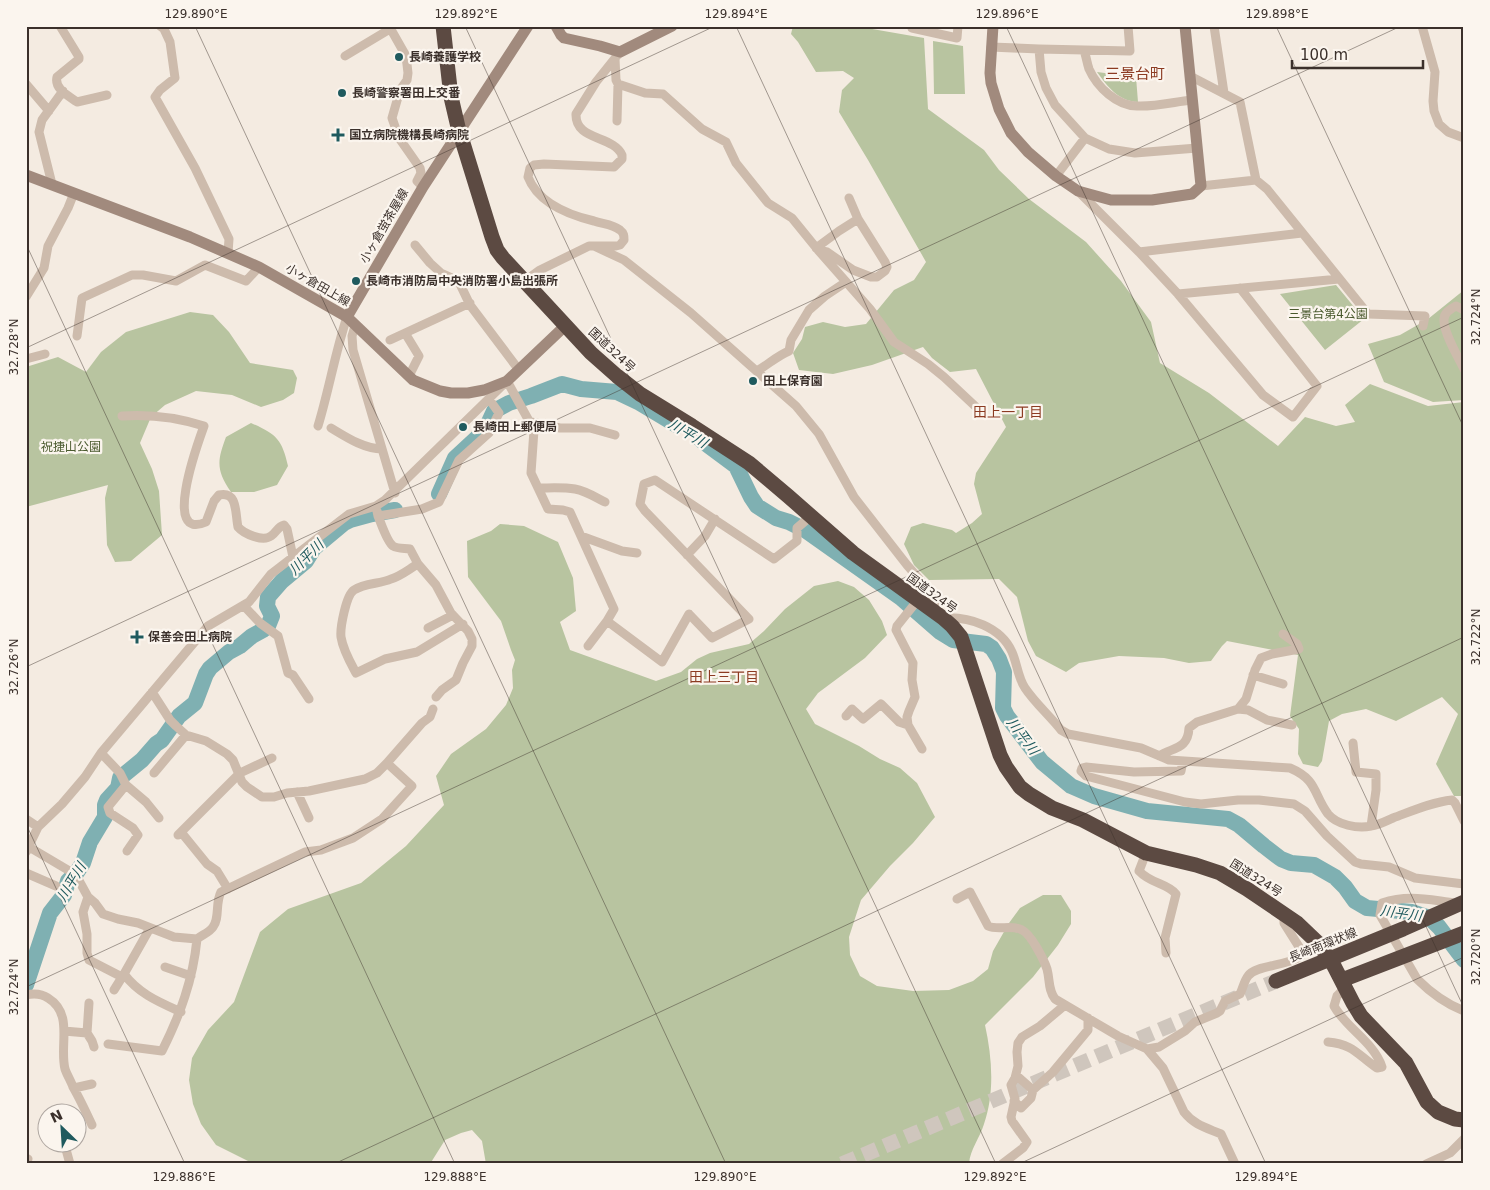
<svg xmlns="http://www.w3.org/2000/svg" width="1490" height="1190" font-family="'DejaVu Sans','Noto Sans JP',sans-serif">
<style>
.green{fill:#b8c4a0}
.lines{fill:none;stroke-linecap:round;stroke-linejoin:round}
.river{stroke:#7fb0b2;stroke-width:16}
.highway-tunnel{stroke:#cfc6bd;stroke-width:15;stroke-dasharray:15 8;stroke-linecap:butt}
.street{stroke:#cdbbac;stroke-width:9}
.secondary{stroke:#a18a7d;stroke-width:11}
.highway{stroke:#5c4a42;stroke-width:15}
.ticks{fill:none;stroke:#3b302b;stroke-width:1;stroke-opacity:0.45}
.poi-dot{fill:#1f5a5e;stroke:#fbf5ee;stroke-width:2}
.labels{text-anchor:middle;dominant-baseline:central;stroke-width:4.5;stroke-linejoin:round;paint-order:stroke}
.poi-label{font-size:12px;font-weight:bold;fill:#3b302b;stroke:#fbf5ee;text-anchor:start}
.street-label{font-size:12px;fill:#3b302b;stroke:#fbf5ee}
.park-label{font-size:12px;fill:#4a5a2e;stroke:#fbf5ee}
.neighbourhood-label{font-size:14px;fill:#8c3b22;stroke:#fbf5ee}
.water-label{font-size:14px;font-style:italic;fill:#1f5a5e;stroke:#fbf5ee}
.quarter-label{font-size:15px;fill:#8c3b22;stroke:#fbf5ee}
.neatline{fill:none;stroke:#3b302b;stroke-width:2}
.ticks-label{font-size:12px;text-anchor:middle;fill:#3b302b}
</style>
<rect width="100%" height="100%" fill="#f4ebe1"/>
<path class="green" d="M 793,26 L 855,26 L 924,38 L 928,109 L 984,150 L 999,170 L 1029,199 L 1086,242 L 1121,281 L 1151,322 L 1160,363 L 1209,393 L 1278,446 L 1305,417 L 1336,426 L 1355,422 L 1345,405 L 1370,384 L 1428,406 L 1464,402 L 1464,796 L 1454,796 L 1436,764 L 1458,714 L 1442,697 L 1396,721 L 1366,709 L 1342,714 L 1329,721 L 1322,761 L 1318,767 L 1303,764 L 1298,754 L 1299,729 L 1290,716 L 1298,655 L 1227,641 L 1222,646 L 1211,661 L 1189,663 L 1164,658 L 1119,656 L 1079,663 L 1066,672 L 1036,656 L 1028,641 L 1017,597 L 999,579 L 929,580 L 914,565 L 904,544 L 911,527 L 923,523 L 952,530 L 956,533 L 972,523 L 982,514 L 974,484 L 976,473 L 1006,427 L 976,369 L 950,372 L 932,358 L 923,347 L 872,365 L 833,374 L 799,370 L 793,353 L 802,339 L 805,327 L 823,322 L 845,327 L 866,324 L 894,290 L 914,280 L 926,262 L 868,160 L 839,112 L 842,90 L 854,78 L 843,71 L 816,72 L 798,42 L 791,34 Z
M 933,41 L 963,46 L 965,94 L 934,94 Z
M 1097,72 L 1136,77 L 1138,102 C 1118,101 1108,87 1097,72 Z
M 1336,285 L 1364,319 L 1325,350 L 1280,294 Z
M 1464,290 L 1464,400 L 1433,402 L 1384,382 L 1368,344 L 1400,335 L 1428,319 Z
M 190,312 L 213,315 L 229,332 L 250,363 L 293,370 L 297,378 L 294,393 L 283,400 L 261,407 L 232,395 L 196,391 L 165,405 L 151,417 L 140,443 L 152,469 L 159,491 L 162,535 L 131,561 L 115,562 L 107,545 L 105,498 L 108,485 L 26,507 L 26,367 L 58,357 L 86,372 L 101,352 L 126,332 Z
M 251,423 C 276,434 282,439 288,466 L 277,485 L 254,492 L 231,492 C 216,470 217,461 226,437 Z
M 500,524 L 524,526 L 558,542 L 573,578 L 576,611 L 560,622 L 570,650 L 656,681 L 681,672 L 697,659 L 710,653 L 749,644 L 764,631 L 785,609 L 814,586 L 838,581 L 854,587 L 869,600 L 882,621 L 887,635 L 865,658 L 818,693 L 806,709 L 815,724 L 859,746 L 880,759 L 900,768 L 917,783 L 935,817 L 913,843 L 890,866 L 861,900 L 849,937 L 850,955 L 860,976 L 877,986 L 913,991 L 949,990 L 973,981 L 988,969 L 993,951 L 1009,923 L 1020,908 L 1043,895 L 1061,895 L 1071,911 L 1071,924 L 1058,945 L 1033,977 L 985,1025 C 992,1057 995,1092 984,1124 C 980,1138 970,1149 969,1164 L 486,1164 L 482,1141 L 472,1130 L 461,1133 L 445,1140 L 430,1164 L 254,1164 L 216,1145 L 201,1124 L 193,1104 L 189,1080 L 192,1058 L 208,1030 L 234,1002 L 260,932 L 288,909 L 361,883 L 406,846 L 444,805 L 436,776 L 451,754 L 486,729 L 506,705 L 513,688 L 512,670 L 515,660 L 511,650 L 501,621 L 468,577 L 467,541 L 491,531 Z"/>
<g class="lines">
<path class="river" d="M 701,440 L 736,466 L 751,497 L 757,506 L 776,518 L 789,522 L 805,530 L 901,598 L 940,632 L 953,640 L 986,644 L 992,648 L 999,659 L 1004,672 L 1003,708 L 1007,716 L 1042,762 L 1071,786 L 1094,796 L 1147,811 L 1228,819 L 1239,825 L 1264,846 L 1281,859 L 1291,863 L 1314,865 L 1335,877 L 1345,887 L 1355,901 L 1367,908 L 1412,912 L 1430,918 L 1439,927 L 1464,960
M 439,494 L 455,458 L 482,433 L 488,424 L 494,411 L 509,403 L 531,396 L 562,384 L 581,389 L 617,392 L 638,402 L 678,426
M 26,985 L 50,913 L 64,895 L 68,881 L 77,872 L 83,863 L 90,842 L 105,817 L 105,805 L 107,800 L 118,788 L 120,778 L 142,760 L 156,744 L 162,740 L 179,716 L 195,703 L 206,674 L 210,668 L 229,652 L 240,646 L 252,636 L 263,630 L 268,626 L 272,616 L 267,606 L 268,597 L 282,581 L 306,561 L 314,548 L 344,523 L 350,520 L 372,514 L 395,510"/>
<path class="highway-tunnel" d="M 842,1164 L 1276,981"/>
<path class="street" d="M 60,26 L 79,57 L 79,59 L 57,77 C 54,89 69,96 77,102 L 107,95
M 160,26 L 164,29 L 170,42 L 175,78 L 160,90 L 155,97 L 195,168 L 229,239 L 228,253
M 389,26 L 406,56 L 408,73 L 407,80 L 400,90 L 392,118 L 399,138 L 420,168 L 421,173 L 417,181 L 423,187
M 912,26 L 912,28 L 957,38 L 958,26
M 1214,26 L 1224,93
M 1422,26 L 1435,72 L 1433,101 L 1434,111 L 1439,124 L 1448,132 L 1464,138
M 991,47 L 1039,49 L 1130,51 L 1128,26
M 1039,49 L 1041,72 L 1046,88 L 1055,105 L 1085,138 L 1109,149 L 1135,153 L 1197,148
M 1084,50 C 1086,56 1087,63 1089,69 C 1097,87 1117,106 1137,106 C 1154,107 1174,102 1191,100
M 345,56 L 390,29
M 615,59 L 616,80 L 618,84 L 645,93 L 663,94 L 702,129 L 726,142 L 736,163 L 768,203 L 792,218 L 818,250 L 827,252 L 853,270 L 871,277 L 877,277 L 885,271 L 887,267 L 885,262 L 858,219 L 849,198
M 1190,76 L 1240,102 L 1256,180
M 26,84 L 49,111
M 617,121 L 618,84
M 1056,176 L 1085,138
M 52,184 L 39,132 L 42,120 L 63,91
M 1201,186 L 1256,180 L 1267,189 L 1368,314 L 1425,316 L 1423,326
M 1078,191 L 1139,252 L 1178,294 L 1263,395 L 1293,417 L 1317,386 L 1240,288
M 415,245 L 430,263 L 441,273 L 452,278 L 460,284 L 470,305 L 519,370
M 594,246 L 624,260 L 691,313 L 796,406 L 819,434 L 854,497 L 907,565 L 928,589 L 936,604 L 933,611
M 816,248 L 839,231 L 858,219
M 818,250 L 870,309 L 894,342 L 928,364 L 944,377 L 976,407
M 1139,252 L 1302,233
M 525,281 L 540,270 L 589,246 L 616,246 L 620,245 L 624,240 C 624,236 624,233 620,230 C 613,224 603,224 594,221 C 569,215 538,203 528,177 L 530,168 L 534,165 L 544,164 L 614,167 L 622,159 L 622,155 C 613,135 575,141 576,114 L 596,82 L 620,52
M 1178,294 L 1339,279
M 26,297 L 44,268 L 48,246 L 68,208 L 74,193
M 1464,310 L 1456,306 C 1450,309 1443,313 1444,321 C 1444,333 1458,357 1464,369
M 355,326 L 352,336 L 353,350 L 395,493
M 405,333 L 419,356 L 409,376
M 77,336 L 82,298 L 132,275 L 143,275 L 176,281 L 205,265 L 246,281 L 259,267
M 390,340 L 470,303
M 26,359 L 45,354
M 757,371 C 769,364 777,356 789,351 L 791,340 L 809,310 L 825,296 L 846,282
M 122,416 C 150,414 176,417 204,426 C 199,440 161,542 206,522 L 214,501 L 219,495 C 238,491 235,513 238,527 C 244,534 263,542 271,536 C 277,532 277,527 284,525 L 287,529 L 293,557
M 531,422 L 560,428 L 590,428 L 615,435
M 318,426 C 329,390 335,353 347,317
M 331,428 C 346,437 364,449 382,449
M 538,488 C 550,488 563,487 575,489 C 586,491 595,497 605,502
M 377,511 L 378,516 L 422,509 L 439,502 L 459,460 L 489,433 L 499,413 L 489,399
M 378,516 C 381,523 387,542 393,546 C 398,549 405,548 410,549 L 418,564 L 436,585 L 451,613 L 468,631 L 472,639 L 472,646 L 463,663 L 456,680 L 442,690 L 436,697
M 581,536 L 622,551 L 637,553
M 687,555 L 705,536 L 715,519
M 418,564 C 409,569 401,576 391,579 C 380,584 365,583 354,590 C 346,595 340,628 341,637 C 343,650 350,662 356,673 L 385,659 L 417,652 L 463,624
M 917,601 L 897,626 L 896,630 L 913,663 L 912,680 L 915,697 L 909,711 L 907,717 L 908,725 L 922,749
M 244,606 L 260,623 L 278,636 L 288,673 L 293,675 L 309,699
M 943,618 C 969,616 1001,627 1012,652 C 1017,663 1018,678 1025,688 C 1035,703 1050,716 1061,730 L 1068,734 L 1141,748 L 1169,760 L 1290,768 C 1318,780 1313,794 1328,814 C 1337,825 1358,829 1371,826 C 1379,825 1386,821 1393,818 C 1412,811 1432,802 1452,800 L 1455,803 L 1464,821
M 428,628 L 453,615
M 588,646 L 607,621 L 662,662 L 689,614 L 712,638 L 749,619 L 645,511 L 640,504 L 644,484 L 655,480 L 774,559 L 797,541 L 797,528 L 811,516
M 1253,675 L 1283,684
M 1238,709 L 1248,710 L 1267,720 L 1292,725
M 846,716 L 852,709 L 863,719 L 881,704 L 899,722 L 908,725
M 1353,743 L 1356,772 L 1376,774 L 1376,790 L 1371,826
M 101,753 L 120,773 L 126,785 L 146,802 L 159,818
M 1159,756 C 1174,747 1188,749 1189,728 L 1197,722 L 1238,709 L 1246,699 L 1255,670 L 1261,658 L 1272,654 L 1299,649 L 1297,644 L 1283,634
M 1183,761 L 1181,771 L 1134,772 L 1086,767 L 1082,768 L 1081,771 L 1086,776 L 1185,802 L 1201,804 L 1238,800 L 1259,800 L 1294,804 L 1305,811 L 1327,836 L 1355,862 L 1361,864 L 1389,867 L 1415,878 L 1464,884
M 387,763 L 422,723 L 430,717 L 433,709
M 154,773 L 186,735
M 126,785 L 108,807 L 110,813 L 133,828 L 138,835 L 127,851
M 297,792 L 309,818
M 26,819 L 38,827
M 181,832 L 207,864 L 217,871 L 228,889
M 178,835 L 240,773 L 272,758
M 29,847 L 73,873 L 77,877 L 88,897 L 95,903 L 103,914 L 118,919 L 138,923 L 174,937 L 197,939 C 202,935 210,932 213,927 C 220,918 215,903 221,892 L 305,852 L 321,850 L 353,838 L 382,819 L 412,786 L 387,763 L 377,773 L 365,779 L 309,791 L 287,793 L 274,797 L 262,797 L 247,787 L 242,782 L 233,760 L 227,754 L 206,741 L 186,735 L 176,726 L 170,720 L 152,692
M 26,852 L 38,827 L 62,804 L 85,777 L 101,753 L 208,626 L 249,602 L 271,574 L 349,514 L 376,506 L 385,500 L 507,381 L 534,430 L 531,473 L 548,509 L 563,510 L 570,512 L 614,609 L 607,621
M 1146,853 L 1139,871 C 1151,884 1167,883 1176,894 L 1165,938 L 1166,953
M 26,873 L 56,886
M 88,897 L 83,912 L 87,934 L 87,953 L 89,960 L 122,977
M 957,899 L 970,892 L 988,926 C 999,931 1011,924 1022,930 C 1031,934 1044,960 1047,969 C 1050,980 1048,990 1055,999 L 1118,1036 L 1147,1049 L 1163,1068 L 1184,1112 C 1194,1125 1207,1128 1221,1134 L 1235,1164
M 1456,903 C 1429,900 1409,894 1382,903 L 1380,915 L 1417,979 C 1430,992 1446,1004 1464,1011
M 165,967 L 191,976
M 124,974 C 139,994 159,1002 181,1012
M 114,990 L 124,974 L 150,928
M 26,995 C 34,993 42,994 48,998 C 74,1014 59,1045 65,1069 C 67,1075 71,1081 73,1087 C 80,1099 86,1112 92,1125
M 64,1031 L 87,1033 L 92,1041 L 94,1047
M 87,1033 L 89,1003
M 1328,1042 C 1353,1044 1358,1055 1377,1068 L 1382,1067 C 1374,1042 1346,1028 1334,1006 L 1337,996 L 1345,988
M 108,1044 L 162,1051 C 180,1015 193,980 197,939
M 1147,1049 L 1159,1047 L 1185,1031 L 1195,1022 L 1217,1013 L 1220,1011 L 1225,1001 L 1240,994 C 1243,988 1244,981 1248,976 C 1255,965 1288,966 1301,956 L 1301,950 L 1284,923 L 1284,914
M 1016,1075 L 1033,1090
M 74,1088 L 92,1084
M 1014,1101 L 1021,1108 L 1031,1098 L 1033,1090 L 1053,1072 L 1088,1030 L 1088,1018
M 64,1142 L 70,1164
M 26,1158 L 28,1159
M 1002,1164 L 1023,1148 L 1027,1142 L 1012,1121 L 1011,1117 L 1015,1099 L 1011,1085 L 1015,1078 L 1018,1066 L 1017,1052 L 1018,1043 L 1022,1037 L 1040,1026 L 1065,1005
M 1426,1164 L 1450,1153 L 1464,1139"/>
<path class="secondary" d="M 556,26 L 561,35 L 564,38 L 600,46 L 620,52 L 672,26
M 993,26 L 990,73 L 991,83 L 999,109 L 1011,133 L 1028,152 L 1056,176 L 1078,191 L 1111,200 L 1152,200 L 1192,194 L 1201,186 L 1185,26
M 26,175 L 190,237 L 259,267 L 347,317 L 413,380 L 440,391 L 451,393 L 468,393 L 484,390 L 507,381 L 566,325
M 347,317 L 423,187 L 528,26"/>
<path class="highway" d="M 443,26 L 451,97 L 458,127 L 492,237 L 497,250 L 503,258 L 591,353 L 617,376 L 640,394 L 692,426 L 749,463 L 788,496 L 853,553 L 943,618 L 952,626 L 961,637 L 1000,755 L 1006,767 L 1020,787 L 1029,794 L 1052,808 L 1083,820 L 1146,853 L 1196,865 L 1220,873 L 1247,889 L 1297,923 L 1319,944 L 1334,966 L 1353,1003 L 1361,1016 L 1406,1063 L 1427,1102 L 1438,1112 L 1455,1119 L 1464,1120
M 1342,980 L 1464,933
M 1276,981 L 1403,929 L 1464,902"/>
</g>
<path class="ticks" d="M 195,26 L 726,1164M 465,26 L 996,1164M 736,26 L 1266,1164M 1006,26 L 1464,1008M 1276,26 L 1464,428M 26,28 L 29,26M 26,244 L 455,1164M 26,348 L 715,26M 26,667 L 1401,26M 26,824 L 185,1164M 26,987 L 1464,317M 334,1164 L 1464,637M 1019,1164 L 1464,957"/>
<g class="poi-dot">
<circle cx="399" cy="57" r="5"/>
<circle cx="342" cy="93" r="5"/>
<path d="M335.5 127.5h5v5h5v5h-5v5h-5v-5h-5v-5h5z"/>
<circle cx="356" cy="281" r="5"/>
<circle cx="753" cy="381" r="5"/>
<circle cx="463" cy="427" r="5"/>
<path d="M134.5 629.5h5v5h5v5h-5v5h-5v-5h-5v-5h5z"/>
</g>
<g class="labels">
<g class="poi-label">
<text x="409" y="57">長崎養護学校</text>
<text x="352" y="93">長崎警察署田上交番</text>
<text x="349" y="135">国立病院機構長崎病院</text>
<text x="366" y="281">長崎市消防局中央消防署小島出張所</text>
<text x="763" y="381">田上保育園</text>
<text x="473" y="427">長崎田上郵便局</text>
<text x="148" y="637">保善会田上病院</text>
</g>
<g class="street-label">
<text transform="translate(384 226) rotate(-60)">小ヶ倉蛍茶屋線</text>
<text transform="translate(318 285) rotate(30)">小ヶ倉田上線</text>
<text transform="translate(612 350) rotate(43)">国道324号</text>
<text transform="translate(932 593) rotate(36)">国道324号</text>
<text transform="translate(1256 878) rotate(32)">国道324号</text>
<text transform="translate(1323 945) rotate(-22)">長崎南環状線</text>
</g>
<g class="park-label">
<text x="1328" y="314">三景台第4公園</text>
<text x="71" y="447">祝捷山公園</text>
</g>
<g class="neighbourhood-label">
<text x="1008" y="412">田上一丁目</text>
<text x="724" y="677">田上三丁目</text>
</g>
<g class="water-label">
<text transform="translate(688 433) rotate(31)">川平川</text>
<text transform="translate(306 557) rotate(-45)">川平川</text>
<text transform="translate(1023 736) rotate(53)">川平川</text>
<text transform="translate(71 882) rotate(-59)">川平川</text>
<text transform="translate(1401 913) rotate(8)">川平川</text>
</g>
<g class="quarter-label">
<text x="1135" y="74">三景台町</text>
</g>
</g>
<rect width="1490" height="1190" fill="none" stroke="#fbf5ee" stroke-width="55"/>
<g transform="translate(62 1128) rotate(335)"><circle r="24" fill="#fbf5ee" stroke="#aea6a0"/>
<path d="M0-4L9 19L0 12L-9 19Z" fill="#1f5a5e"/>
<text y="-8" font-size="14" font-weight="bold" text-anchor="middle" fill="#3b302b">N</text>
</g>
<path d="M1292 60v8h131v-8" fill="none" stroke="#3b302b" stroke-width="2.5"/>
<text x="1300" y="60" font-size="15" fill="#3b302b" stroke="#fbf5ee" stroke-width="4" paint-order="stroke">100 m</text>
<rect x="28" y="28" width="1434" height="1134" class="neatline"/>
<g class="ticks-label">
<text x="196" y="18">129.890°E</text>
<text x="466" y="18">129.892°E</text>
<text x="736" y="18">129.894°E</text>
<text x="1007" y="18">129.896°E</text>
<text x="1277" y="18">129.898°E</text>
<text transform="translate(1476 317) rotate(-90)" y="4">32.724°N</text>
<text transform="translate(14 347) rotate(-90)" y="4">32.728°N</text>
<text transform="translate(1476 637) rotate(-90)" y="4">32.722°N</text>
<text transform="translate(14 667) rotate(-90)" y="4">32.726°N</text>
<text transform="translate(1476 957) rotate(-90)" y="4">32.720°N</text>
<text transform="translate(14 987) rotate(-90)" y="4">32.724°N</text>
<text x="184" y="1181">129.886°E</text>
<text x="455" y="1181">129.888°E</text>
<text x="725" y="1181">129.890°E</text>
<text x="995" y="1181">129.892°E</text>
<text x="1266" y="1181">129.894°E</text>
</g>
</svg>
